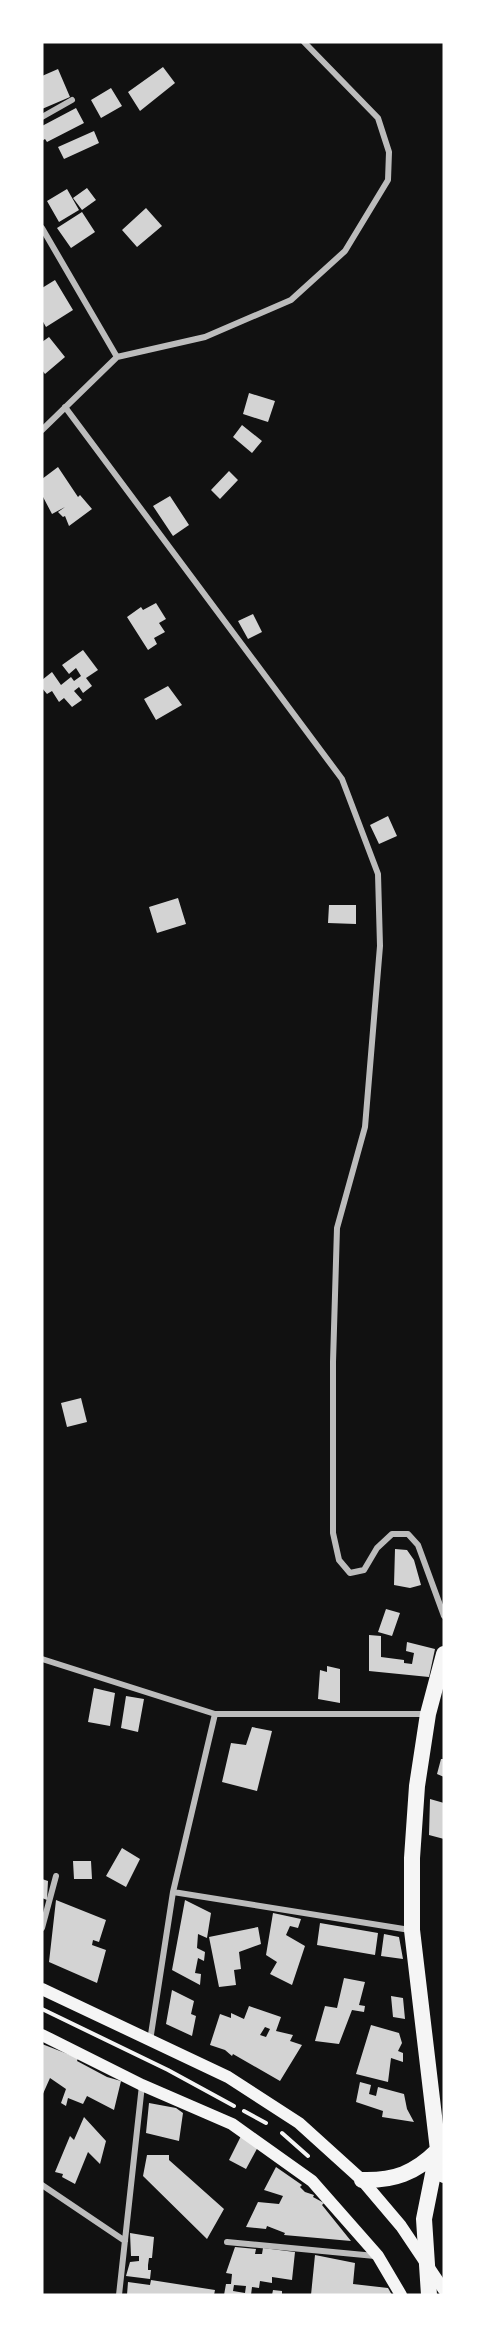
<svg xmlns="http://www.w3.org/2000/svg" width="486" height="2337" font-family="'Work Sans',sans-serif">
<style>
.building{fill:#d3d3d3;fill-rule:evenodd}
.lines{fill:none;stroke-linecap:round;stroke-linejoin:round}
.path{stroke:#f5f5f5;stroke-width:4}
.minor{stroke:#bcbcbc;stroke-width:6}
.secondary{stroke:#f5f5f5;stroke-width:12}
.trunk{stroke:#f5f5f5;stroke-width:16}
</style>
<rect width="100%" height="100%" fill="#111"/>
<path class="building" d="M 163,67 L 175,83 L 140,111 L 128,92 Z
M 58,69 L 70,97 L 42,109 L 42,76 Z
M 111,88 L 122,106 L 101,118 L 91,100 Z
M 76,108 L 84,123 L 47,142 L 45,139 L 42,141 L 42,126 Z
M 94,131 L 99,143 L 64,159 L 58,147 Z
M 87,188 L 96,200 L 82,210 L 73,198 Z
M 67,189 L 79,210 L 59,222 L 47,201 Z
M 146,208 L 162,226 L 137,247 L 122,230 Z
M 82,212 L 95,232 L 71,248 L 57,228 Z
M 55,280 L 73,310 L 46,327 L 42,320 L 42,288 Z
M 49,337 L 65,357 L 45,374 L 42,370 L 42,342 Z
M 249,393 L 275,401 L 268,422 L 243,414 Z
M 242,425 L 262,441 L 252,453 L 233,437 Z
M 58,467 L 78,497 L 80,495 L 92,509 L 69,526 L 65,516 L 63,517 L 58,512 L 65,507 L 52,514 L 42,495 L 42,479 Z
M 229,471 L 238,480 L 220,499 L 211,490 Z
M 170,496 L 189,525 L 173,536 L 153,506 Z
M 156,603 L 166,619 L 159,623 L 165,632 L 154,638 L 157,644 L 148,650 L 127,617 L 141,607 L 143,610 Z
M 253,614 L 262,632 L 248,639 L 238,621 Z
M 83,650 L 98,670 L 86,678 L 92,686 L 83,693 L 79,687 L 74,691 L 82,700 L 72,707 L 64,698 L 59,702 L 52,691 L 47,694 L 42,688 L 42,680 L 52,672 L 61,685 L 71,677 L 74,681 L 81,676 L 76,668 L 69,674 L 62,665 Z
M 168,686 L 182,705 L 156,720 L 144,699 Z
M 388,816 L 397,836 L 379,844 L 370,825 Z
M 178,898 L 186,924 L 157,933 L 149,907 Z
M 329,905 L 356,905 L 356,924 L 328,923 Z
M 81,1398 L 87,1422 L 67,1427 L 61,1403 Z
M 395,1549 L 407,1550 L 414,1560 L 421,1585 L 410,1588 L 394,1585 Z
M 386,1609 L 400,1613 L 392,1636 L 378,1632 Z
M 369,1635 L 381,1636 L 381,1657 L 404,1660 L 404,1663 L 412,1664 L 414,1653 L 406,1651 L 407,1642 L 435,1649 L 429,1677 L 369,1671 Z
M 327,1666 L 340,1669 L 340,1703 L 318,1699 L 320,1670 L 327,1672 Z
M 94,1688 L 115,1693 L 110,1726 L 88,1722 Z
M 126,1696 L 144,1699 L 138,1732 L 121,1728 Z
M 252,1727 L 272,1731 L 257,1791 L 222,1782 L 231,1743 L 246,1745 Z
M 441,1759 L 444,1759 L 444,1777 L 437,1774 Z
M 430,1799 L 444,1803 L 444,1839 L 429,1835 Z
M 122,1848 L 140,1859 L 126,1887 L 106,1876 Z
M 73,1861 L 91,1861 L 92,1879 L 74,1879 Z
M 42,1879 L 48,1881 L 47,1900 L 42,1898 Z
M 56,1900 L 106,1920 L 99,1942 L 93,1940 L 92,1945 L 106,1950 L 97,1983 L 49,1962 Z
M 185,1900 L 211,1913 L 207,1938 L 198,1934 L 197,1948 L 205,1952 L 204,1961 L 198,1958 L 195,1973 L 201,1974 L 200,1985 L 172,1970 Z
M 273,1913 L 301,1919 L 298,1928 L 290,1926 L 286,1935 L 305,1946 L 292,1985 L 270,1974 L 277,1962 L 266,1955 Z
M 320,1923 L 378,1933 L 375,1955 L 317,1945 Z
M 258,1927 L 261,1944 L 239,1952 L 241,1969 L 234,1970 L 236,1985 L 219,1987 L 209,1937 Z
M 384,1934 L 399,1937 L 403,1959 L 381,1956 Z
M 344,1978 L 365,1982 L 359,2005 L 365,2006 L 364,2012 L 352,2010 L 339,2044 L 315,2041 L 325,2006 L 337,2008 Z
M 172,1990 L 194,2001 L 191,2014 L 196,2016 L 192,2036 L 166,2024 Z
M 391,1996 L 403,1998 L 405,2019 L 393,2017 Z
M 249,2006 L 281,2017 L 276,2031 L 293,2035 L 290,2041 L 302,2045 L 280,2081 L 233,2054 L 232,2056 L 225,2050 L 210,2045 L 220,2014 L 231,2018 L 231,2013 L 244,2019 ZM 265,2027 L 270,2029 L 266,2037 L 260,2035 Z
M 371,2025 L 399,2033 L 402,2043 L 398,2051 L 403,2053 L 403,2062 L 391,2058 L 388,2082 L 356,2074 Z
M 42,2044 L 78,2058 L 77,2061 L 107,2077 L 121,2081 L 114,2110 L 87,2096 L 83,2104 L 68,2098 L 66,2106 L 61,2103 L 66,2089 L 50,2078 L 42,2096 Z
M 360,2082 L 371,2085 L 369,2094 L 376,2096 L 378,2087 L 404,2094 L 407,2109 L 414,2122 L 382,2117 L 383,2111 L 356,2102 Z
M 149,2103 L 176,2108 L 183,2113 L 179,2141 L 146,2133 Z
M 84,2117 L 106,2141 L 100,2164 L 88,2152 L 75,2184 L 62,2177 L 63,2174 L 55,2172 L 70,2136 L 74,2140 Z
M 241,2136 L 259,2145 L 246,2169 L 229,2160 Z
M 147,2155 L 169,2155 L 169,2160 L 224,2209 L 207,2239 L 143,2176 Z
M 276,2167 L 302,2185 L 300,2187 L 305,2192 L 314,2195 L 313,2197 L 324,2203 L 322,2205 L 351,2241 L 284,2235 L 285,2233 L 267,2226 L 266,2229 L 246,2227 L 258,2202 L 279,2204 L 283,2196 L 264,2190 Z
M 130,2233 L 154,2237 L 152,2258 L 149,2258 L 148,2265 L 148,2270 L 151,2270 L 150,2279 L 126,2276 L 130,2262 L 139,2261 L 139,2256 L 131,2256 Z
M 235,2247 L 256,2249 L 255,2254 L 262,2254 L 263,2248 L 295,2252 L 292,2280 L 272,2277 L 272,2283 L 260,2281 L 259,2288 L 252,2287 L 251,2295 L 224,2295 L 226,2284 L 231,2284 L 232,2274 L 226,2273 ZM 234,2285 L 246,2286 L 245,2293 L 233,2291 Z
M 315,2255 L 355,2263 L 353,2284 L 388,2288 L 392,2295 L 311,2295 Z
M 151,2280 L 215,2290 L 214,2295 L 127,2295 L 128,2282 L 150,2285 Z
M 273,2290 L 282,2291 L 282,2295 L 272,2295 Z"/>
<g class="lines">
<path class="path" d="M 42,2009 L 168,2070 L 234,2106
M 244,2111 L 266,2123
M 282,2133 L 308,2156"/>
<path class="minor" d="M 42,117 L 72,100
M 42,228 L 117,357
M 65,407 L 342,779 L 378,874 L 380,946 L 365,1127 L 337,1228 L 333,1362 L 333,1533 L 339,1560 L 350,1573 L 364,1570 L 377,1548 L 392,1534 L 408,1534 L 418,1545 L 444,1616
M 42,430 L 117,357 L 205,337 L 291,300 L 345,251 L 388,180 L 389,152 L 378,118 L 304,42
M 42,1659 L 215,1714 L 426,1714
M 173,1892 L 410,1930
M 42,1928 L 56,1876
M 150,2041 L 173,1892 L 215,1714
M 42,2185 L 125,2241
M 227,2242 L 375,2256
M 119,2295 L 142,2085"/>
<path class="secondary" d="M 42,1989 L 228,2077 L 299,2123 L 362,2180 L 401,2226 L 444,2290
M 42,2035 L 142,2085 L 232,2124 L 312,2181 L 378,2256 L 401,2295"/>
<path class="trunk" d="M 444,1654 L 428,1714 L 417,1786 L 412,1858 L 412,1930 L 438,2150 L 444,2175
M 362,2180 C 394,2181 415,2173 437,2151
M 429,2295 L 424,2219 L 437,2154"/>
</g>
<rect width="486" height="2337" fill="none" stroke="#ffffff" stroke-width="87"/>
</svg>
